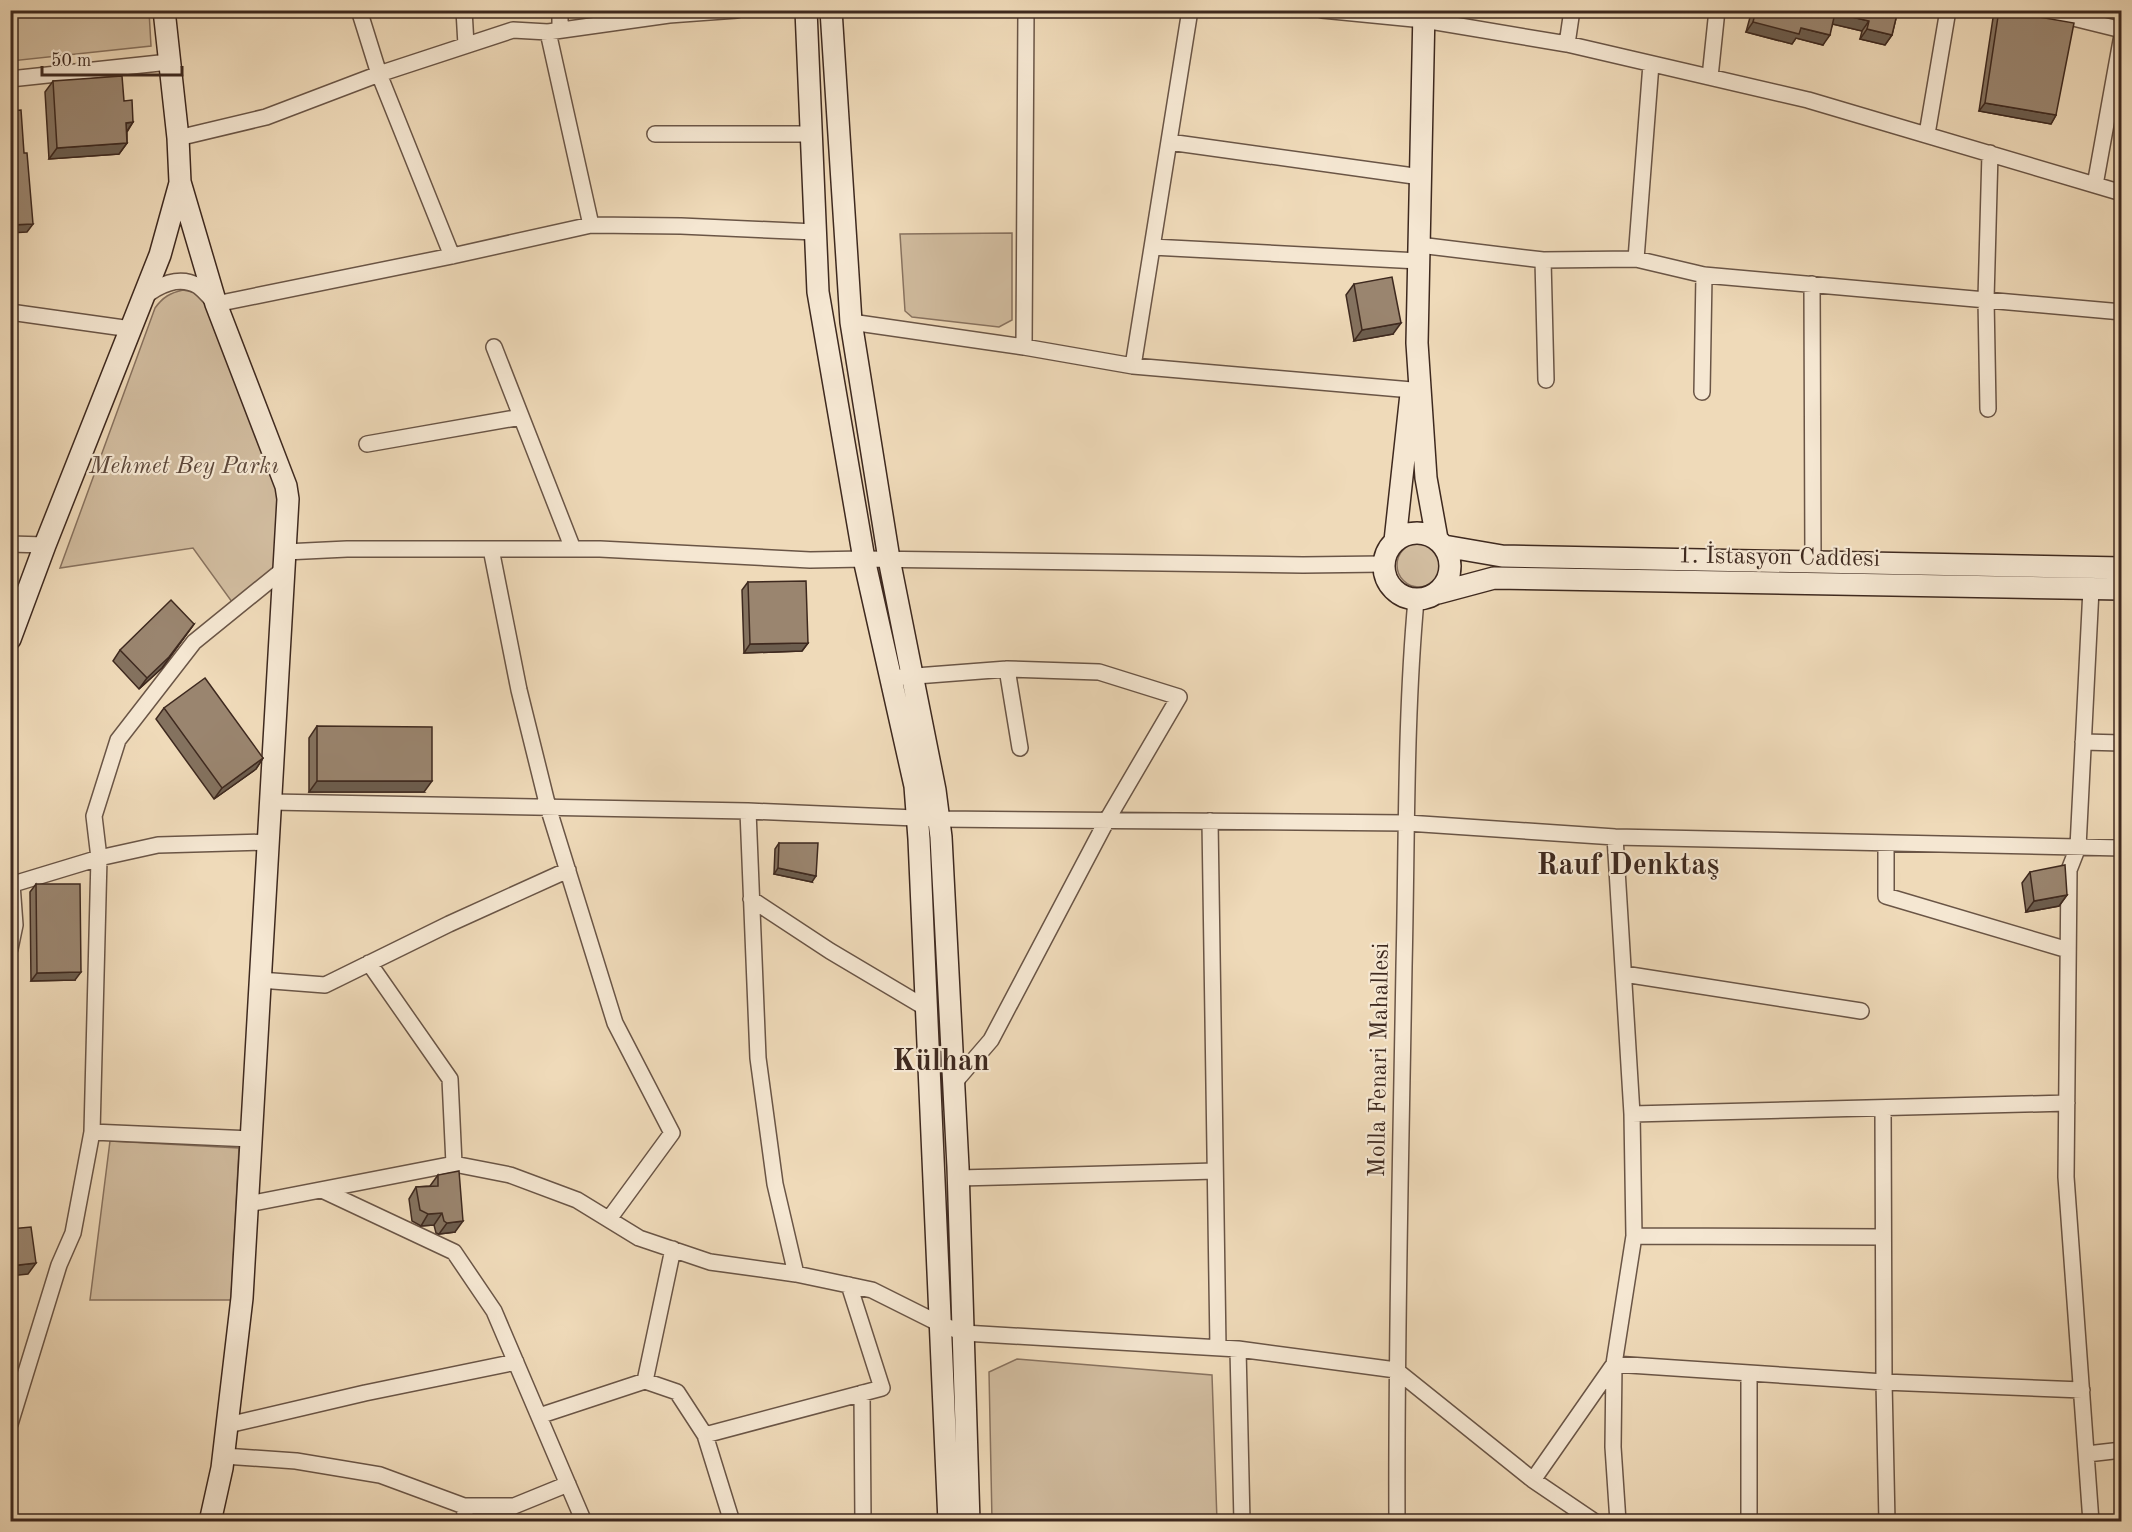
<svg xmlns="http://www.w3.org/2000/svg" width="2132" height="1532" font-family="'Old Standard TT',serif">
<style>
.green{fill:#d1bc9f;stroke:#88725f;stroke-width:1.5}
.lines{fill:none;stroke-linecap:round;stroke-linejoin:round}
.street-casing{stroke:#6a5546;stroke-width:18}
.secondary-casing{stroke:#3e291f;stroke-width:24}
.street{stroke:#f5e7d2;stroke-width:15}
.secondary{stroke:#f5e7d2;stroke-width:21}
.wall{fill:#84725f;stroke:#3e291f;stroke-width:1.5}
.shaded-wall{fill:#6c5d4e;stroke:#3e291f;stroke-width:1.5}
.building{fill:#9a856f;stroke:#3e291f;stroke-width:1.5}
.labels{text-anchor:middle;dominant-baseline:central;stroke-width:4.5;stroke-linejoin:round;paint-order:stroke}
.park-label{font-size:24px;font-style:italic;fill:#5b4639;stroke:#f5e7d2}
.street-label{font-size:24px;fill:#3e291f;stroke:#f5e7d2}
.district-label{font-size:30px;font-weight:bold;fill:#3e291f;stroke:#f5e7d2}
</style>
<rect width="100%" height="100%" fill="#efdab9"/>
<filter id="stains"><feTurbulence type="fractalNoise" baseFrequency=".00333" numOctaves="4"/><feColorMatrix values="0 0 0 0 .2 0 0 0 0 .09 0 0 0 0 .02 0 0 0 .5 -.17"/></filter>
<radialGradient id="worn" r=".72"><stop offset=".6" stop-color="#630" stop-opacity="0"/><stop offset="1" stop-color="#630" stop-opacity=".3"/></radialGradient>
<path class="green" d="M 10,11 L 149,11 L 151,46 L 11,61 Z
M 1012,233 L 1012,320 L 999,327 L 912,317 L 905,311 L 900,234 Z
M 183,290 L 197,293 L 206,300 L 283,500 L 279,565 L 232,602 L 193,548 L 60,568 L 155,308 C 163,297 170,293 183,290 Z
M1397 565a22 22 0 1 1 44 0a22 22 0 1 1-44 0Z
M 110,1141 L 239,1148 L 231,1300 L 90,1300 Z
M 1017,1359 L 1212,1375 L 1217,1521 L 992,1521 L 989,1372 Z"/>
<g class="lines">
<g class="street-casing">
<path id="street" d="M 359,10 L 379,74 L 452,256
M 464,10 L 466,45
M 560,10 L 560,30
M 1322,10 L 1424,20 L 1567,44 L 1808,100 L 2122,193
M 2041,10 L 2122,30
M 548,32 L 591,225
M 1567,44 L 1572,10
M 1710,77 L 1717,10
M 10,79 L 169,62
M 655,134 L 811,134
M 1927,134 L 1948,10
M 178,138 L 266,117 L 379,74 L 513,30 L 548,32 L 669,15 L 737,10
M 1169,142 L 1421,177
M 2095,185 L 2122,35
M 1419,245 L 1543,260 L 1636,259 L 1704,275 L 2122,312
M 1152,247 L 1419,261
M 1636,259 L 1651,64
M 1543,260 L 1546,380
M 1812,284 L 1813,562
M 143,298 C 158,285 179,275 198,286 C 204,290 210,298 216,304 L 452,256 L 591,225 L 681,226 L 815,232
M 10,312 L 131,329
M 851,322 L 1024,347 L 1133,366 L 1412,390
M 494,347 L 573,549
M 1024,347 L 1026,10
M 1133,366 L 1190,10
M 1702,392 L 1704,275
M 1988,409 L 1986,299 L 1990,153
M 367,444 L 521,417
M 10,544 L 45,545
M 491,549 L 519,690 L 548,807 L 615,1023 L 672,1133 L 609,1219
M 285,552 L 347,549 L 600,549 L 810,560 L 864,559 L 1303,565 L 1384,564
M 2091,589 L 2078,847 L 2069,870 L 2066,1177 L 2091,1522
M 1007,669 L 1020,748
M 890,678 L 1007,669 L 1099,672 L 1179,697 L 1107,820 L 991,1040 L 954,1083
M 2083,742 L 2122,743
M 271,802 L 748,811 L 939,819 L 1407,823 L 1615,837 L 2122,848
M 748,811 L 758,1058 L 775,1184 L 796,1274
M 1210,821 L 1218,1348
M 1886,844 L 1886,896 L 2068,950
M 10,885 L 99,858 L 158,845 L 268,842
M 751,899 L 830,951 L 926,1008
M 10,949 L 15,925 L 12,884
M 369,963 L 450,1079 L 454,1164
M 1624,974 L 1861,1011
M 260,980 L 325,985 L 449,924 L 568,870
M 1883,1108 L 1884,1382 L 1887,1522
M 1632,1114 L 2067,1103
M 92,1132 L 252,1139
M 959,1178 L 1215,1171
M 322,1190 L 454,1252 L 494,1311 L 584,1522
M 248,1204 L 454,1164 L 510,1175 L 577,1200 L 639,1238 L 710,1262 L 796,1274 L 872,1290 L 940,1324 L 964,1333 L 1238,1349 L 1396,1370 L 1533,1480 L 1595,1522
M 1634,1236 L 1883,1237
M 1238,1349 L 1242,1522
M 1749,1373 L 1749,1522
M 645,1381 L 677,1392 L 705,1435 L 732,1522
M 862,1393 L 863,1522
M 539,1416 L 645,1381 L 673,1249
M 10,1424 L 59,1265 L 73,1233 L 92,1132 L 99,858 L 94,816 L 118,740 L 194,642 L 284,569
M 228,1425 L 365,1393 L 516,1362
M 705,1435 L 882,1388 L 849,1285
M 2087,1454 L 2122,1450
M 224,1456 L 296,1461 L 380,1475 L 464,1506 L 514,1506 L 568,1484
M 1533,1480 L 1614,1364 L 1634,1236 L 1632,1114 L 1615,837
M 464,1506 L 466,1522
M 1397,1522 C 1396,1336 1401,1151 1404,966 C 1407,844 1405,721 1416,600
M 1618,1522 L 1613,1447 L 1614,1364 L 1884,1382 L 2082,1390"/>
</g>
<g class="secondary-casing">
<path id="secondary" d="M 164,10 L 178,138 L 180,182 L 216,304 L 286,486 L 288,499 L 242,1298 L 222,1468 L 210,1522
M 806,10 L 818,292 L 864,559 L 915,786 L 919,839 L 949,1522
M 831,10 L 851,322 L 889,559 L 935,790 L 941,837 L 958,1167 L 969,1522
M 1424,10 L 1417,343 L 1426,478 L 1437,539
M1384 566a33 33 0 1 1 66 0a33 33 0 1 1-66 0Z
M 1395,541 L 1411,394
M 1444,546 L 1502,556 L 2122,568
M 1438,593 L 1494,578 L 2122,589
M 10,639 L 45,545 L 160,255 L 180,183"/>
</g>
<use href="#street" class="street"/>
<use href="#secondary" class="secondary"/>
</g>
<path class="wall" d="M 1752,10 L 1898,10 L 1892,35 L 1885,45 L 1860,39 L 1862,31 L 1833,24 L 1823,45 L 1796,38 L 1792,44 L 1746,32 Z
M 1999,10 L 2056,115 L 2051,124 L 1979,111 L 1993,18 Z
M 53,81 L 124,101 L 133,122 L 127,132 L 127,143 L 119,154 L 49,159 L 45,92 Z
M 1354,284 L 1393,334 L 1354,341 L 1346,295 Z
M 748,582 L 808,643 L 802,651 L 744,653 L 742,590 Z
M 194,624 L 162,668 L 139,689 L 113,661 L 120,650 Z
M 164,708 L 263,758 L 256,769 L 214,799 L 156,719 Z
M 317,726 L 424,792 L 309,792 L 309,738 Z
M 779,843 L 812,882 L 774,874 L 775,849 Z
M 2030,872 L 2067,895 L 2059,906 L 2026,912 L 2022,883 Z
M 36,884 L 75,980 L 31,981 L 30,892 Z
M 438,1175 L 455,1232 L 439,1234 L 436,1233 L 434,1225 L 421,1226 L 412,1221 L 409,1199 L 416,1187 L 430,1186 Z"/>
<path class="shaded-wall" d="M 1835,13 L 1869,21 L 1862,31 L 1828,23 Z
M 1753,22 L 1801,28 L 1830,35 L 1823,45 L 1796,38 L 1792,44 L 1746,32 Z
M 1867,29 L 1892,35 L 1885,45 L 1860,39 Z
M 1985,103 L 2056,115 L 2051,124 L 1979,111 Z
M 133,122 L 125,134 L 126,123 Z
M 127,143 L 119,154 L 49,159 L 57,148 Z
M 33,224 L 27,232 L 10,233 L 10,225 Z
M 1401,323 L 1393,334 L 1354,341 L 1362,330 Z
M 194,624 L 162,668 L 139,689 L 147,678 Z
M 808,643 L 802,651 L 744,653 L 750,644 Z
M 263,758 L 256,769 L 214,799 L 222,788 Z
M 317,781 L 432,781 L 424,792 L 309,792 Z
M 778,868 L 816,876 L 812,882 L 774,874 Z
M 2067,895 L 2059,906 L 2026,912 L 2034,901 Z
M 81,972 L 75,980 L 31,981 L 37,973 Z
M 442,1213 L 434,1225 L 421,1226 L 428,1214 Z
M 463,1221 L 455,1232 L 439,1234 L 447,1223 Z
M 36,1263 L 28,1274 L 10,1276 L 10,1266 Z"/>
<path class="building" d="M 1756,10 L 1898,10 L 1892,35 L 1867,29 L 1869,21 L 1835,13 L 1830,35 L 1801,28 L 1799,34 L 1753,22 Z
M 1999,10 L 2074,23 L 2056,115 L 1985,103 Z
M 122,76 L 124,101 L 132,100 L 133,122 L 126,123 L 127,143 L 57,148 L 53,81 Z
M 21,110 L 24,153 L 27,153 L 33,224 L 10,225 L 10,111 Z
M 1392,277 L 1401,323 L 1362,330 L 1354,284 Z
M 806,581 L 808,643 L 750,644 L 748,582 Z
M 171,600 L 194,624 L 169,657 L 147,678 L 120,650 Z
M 205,678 L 263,758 L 222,788 L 164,708 Z
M 317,726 L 432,727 L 432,781 L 317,781 Z
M 779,843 L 818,843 L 816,876 L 778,868 Z
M 2065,865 L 2067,895 L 2034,901 L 2030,872 Z
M 36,884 L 80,884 L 81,972 L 37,973 Z
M 459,1171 L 463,1221 L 447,1223 L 444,1221 L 442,1213 L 428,1214 L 420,1210 L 416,1187 L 438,1186 L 438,1175 Z
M 31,1227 L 36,1263 L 10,1266 L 10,1229 Z"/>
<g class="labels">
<g class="park-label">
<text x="184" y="467">Mehmet Bey Parkı</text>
</g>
<g class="street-label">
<text transform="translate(1779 558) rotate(1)">1. İstasyon Caddesi</text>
<text transform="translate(1380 1060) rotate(-89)">Molla Fenari Mahallesi</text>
</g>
<g class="district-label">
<text x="1628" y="866">Rauf Denktaş</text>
<text x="941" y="1062">Külhan</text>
</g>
</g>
<rect width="2132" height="1532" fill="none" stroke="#efdab9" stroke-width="36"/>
<rect x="12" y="12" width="2108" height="1508" fill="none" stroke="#3e291f" stroke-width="3"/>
<rect x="18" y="18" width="2096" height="1496" fill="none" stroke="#3e291f" stroke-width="1.5"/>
<path d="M42 66v9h140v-9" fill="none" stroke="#3e291f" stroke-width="3"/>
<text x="51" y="66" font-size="18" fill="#3e291f" stroke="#f5e7d2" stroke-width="4.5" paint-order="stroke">50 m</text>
<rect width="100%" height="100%" filter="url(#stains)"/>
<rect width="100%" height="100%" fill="url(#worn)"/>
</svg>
